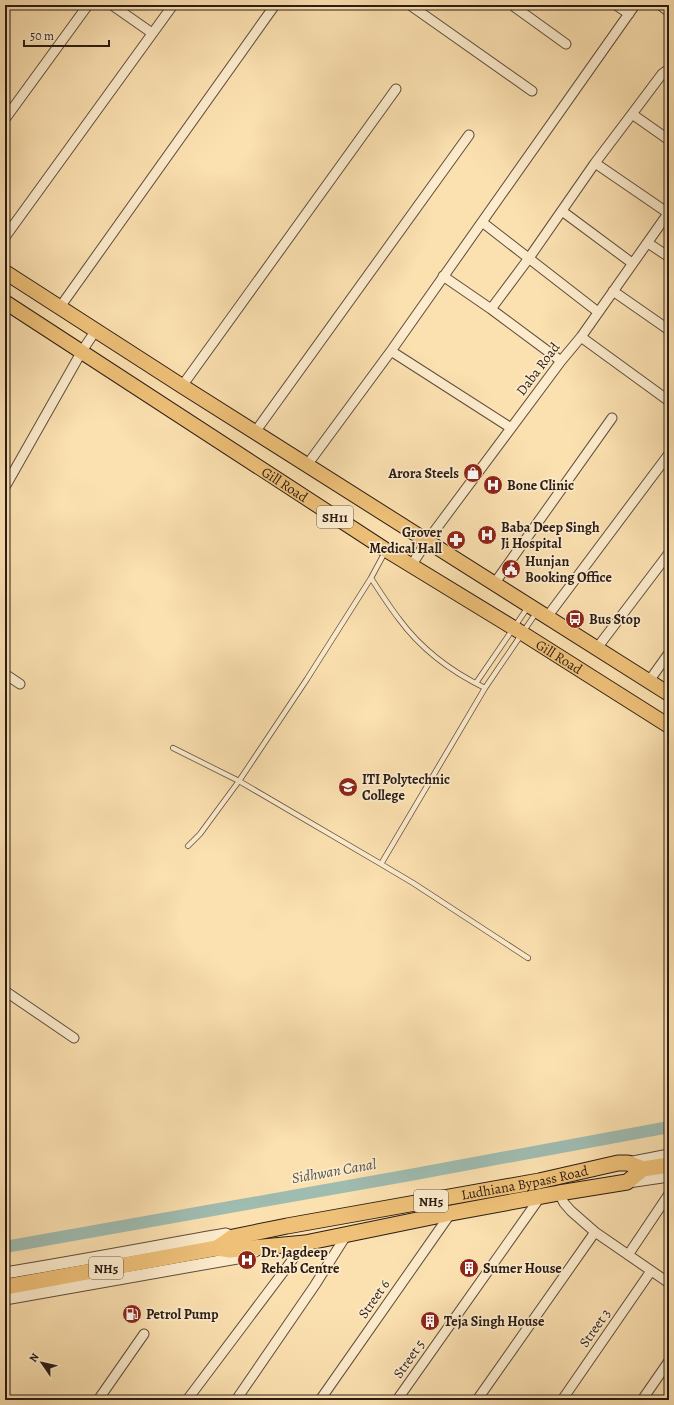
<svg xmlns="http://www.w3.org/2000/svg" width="674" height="1405" font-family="Alegreya,serif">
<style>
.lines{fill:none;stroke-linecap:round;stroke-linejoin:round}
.canal{stroke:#9fbcb1;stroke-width:12}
.service-casing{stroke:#5f4d3c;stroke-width:6}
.minor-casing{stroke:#5f4d3c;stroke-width:11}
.tertiary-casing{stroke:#5f4d3c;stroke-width:13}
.primary-casing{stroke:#2b1c15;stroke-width:16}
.trunk-casing{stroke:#2b1c15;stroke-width:17}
.service{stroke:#fcebcc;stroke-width:4.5}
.minor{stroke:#fcebcc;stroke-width:9}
.tertiary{stroke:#fcebcc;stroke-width:11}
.primary{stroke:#eec078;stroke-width:14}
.trunk{stroke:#eec078;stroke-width:15}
.labels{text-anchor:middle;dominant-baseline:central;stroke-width:3.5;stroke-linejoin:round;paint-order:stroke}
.shield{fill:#fcebcc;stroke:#6a5a4c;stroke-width:1}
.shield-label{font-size:13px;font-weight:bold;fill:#2b1c15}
.street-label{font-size:14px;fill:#2b1c15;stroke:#fcebcc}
.poi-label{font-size:14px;font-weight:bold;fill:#2b1c15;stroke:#fcebcc;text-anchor:start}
.water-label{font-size:15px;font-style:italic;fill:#54544c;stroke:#fcebcc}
</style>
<rect width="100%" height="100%" fill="#fbe0b0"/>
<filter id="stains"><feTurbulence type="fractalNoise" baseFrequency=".005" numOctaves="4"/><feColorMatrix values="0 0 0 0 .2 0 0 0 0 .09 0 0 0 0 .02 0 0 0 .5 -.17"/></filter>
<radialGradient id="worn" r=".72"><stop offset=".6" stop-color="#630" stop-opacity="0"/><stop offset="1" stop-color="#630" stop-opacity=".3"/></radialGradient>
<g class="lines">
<path class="canal" d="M 5,1247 L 410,1175 L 669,1127"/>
<g class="service-casing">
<path id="service" d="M 371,578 C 380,592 389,606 399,619 C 421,649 452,672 485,688
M 476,683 L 528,607
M 173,748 L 239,781 L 381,864
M 188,846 L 200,834 L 239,781 L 307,679 L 371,578 L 385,552
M 528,958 L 413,883 L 381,864 L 485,688 L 536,613"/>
</g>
<g class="minor-casing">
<path id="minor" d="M 112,5 L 152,33
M 410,5 L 532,91
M 512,5 L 566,44
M 616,5 L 629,14
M 660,5 L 669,12
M 632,114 L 669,140
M 5,119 L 88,5
M 595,163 L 668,213
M 562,211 L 632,263
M 482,222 L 598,312
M 5,237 L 173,5
M 648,243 L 669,257
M 443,276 L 491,309 L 561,361
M 613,291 L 669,330
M 60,307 L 275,5
M 491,309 L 529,258 L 595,163 L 632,114 L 662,74 L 669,69
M 581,337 L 669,401
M 391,351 L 511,428
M 182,386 L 396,89
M 255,432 L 469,135
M 307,465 L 391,351 L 635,5
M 5,487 L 82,351 L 96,330
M 411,566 L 427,541 L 561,361 L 581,337 L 669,212
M 494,584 L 612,418
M 547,617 L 669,454
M 597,648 L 669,553
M 5,674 L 20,684
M 649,681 L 669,653
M 5,991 L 74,1038
M 559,1193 L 564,1203 L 571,1211 L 595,1232 L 669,1283
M 628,1255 L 669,1194
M 98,1400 L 144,1334
M 187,1400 L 305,1243
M 236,1400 L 315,1285 L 347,1234
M 320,1400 L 451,1213
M 397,1400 L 541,1196
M 477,1400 L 595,1232
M 562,1400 L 651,1271
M 642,1400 L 669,1361"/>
</g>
<g class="tertiary-casing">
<path id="tertiary" d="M 628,1163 L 669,1155
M 628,1182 L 669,1176
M 5,1273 C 79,1261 152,1247 226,1234 L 233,1237
M 5,1299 L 243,1257 L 259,1249"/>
</g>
<g class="primary-casing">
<g id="primary">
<path d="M 5,272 L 182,386 L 669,694"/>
<path id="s1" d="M 5,302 L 386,550 L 522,633 L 669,726"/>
</g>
</g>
<g class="trunk-casing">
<g id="trunk">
<path id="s2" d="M 217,1248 L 233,1237 L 287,1226 L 539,1181 L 618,1163 L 628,1163 L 643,1169 L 669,1165"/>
<path d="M 5,1287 L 217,1248 L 230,1250 L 305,1243 L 451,1213 L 559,1193 L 627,1182 L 643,1169"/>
</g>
</g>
<use href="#service" class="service"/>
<use href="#minor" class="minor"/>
<use href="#tertiary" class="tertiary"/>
<use href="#primary" class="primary"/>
<use href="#trunk" class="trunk"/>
</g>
<defs>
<g id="shop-disc" transform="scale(1)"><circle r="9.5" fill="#8f2418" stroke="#fcebcc"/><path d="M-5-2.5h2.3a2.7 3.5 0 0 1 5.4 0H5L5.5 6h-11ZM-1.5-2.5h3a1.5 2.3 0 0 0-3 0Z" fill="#fff"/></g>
<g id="hospital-disc" transform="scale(1)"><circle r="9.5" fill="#8f2418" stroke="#fcebcc"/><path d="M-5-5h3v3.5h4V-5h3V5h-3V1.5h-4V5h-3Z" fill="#fff"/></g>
<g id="pharmacy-disc" transform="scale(1)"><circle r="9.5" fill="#8f2418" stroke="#fcebcc"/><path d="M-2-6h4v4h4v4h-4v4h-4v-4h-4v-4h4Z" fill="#fff"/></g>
<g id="civic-disc" transform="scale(1)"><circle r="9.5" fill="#8f2418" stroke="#fcebcc"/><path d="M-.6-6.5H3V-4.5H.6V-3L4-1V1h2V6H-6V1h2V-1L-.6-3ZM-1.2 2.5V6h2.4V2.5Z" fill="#fff"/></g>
<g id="bus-disc" transform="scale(1)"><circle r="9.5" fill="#8f2418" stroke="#fcebcc"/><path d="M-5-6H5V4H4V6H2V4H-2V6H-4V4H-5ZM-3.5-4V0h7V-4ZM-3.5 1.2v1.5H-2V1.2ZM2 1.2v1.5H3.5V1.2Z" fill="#fff"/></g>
<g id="university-disc" transform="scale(1)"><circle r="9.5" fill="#8f2418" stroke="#fcebcc"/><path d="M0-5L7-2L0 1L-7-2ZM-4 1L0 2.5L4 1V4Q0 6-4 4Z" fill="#fff"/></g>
<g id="building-disc" transform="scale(1)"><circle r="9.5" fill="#8f2418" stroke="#fcebcc"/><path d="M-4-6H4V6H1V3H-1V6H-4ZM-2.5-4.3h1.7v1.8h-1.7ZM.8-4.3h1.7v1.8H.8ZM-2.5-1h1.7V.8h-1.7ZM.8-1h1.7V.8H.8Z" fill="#fff"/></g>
<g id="fuel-disc" transform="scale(1)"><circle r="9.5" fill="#8f2418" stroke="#fcebcc"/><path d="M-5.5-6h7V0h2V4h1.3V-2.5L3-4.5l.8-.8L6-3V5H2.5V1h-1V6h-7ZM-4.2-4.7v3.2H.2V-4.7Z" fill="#fff"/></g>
</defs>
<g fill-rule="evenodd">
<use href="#shop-disc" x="473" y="473"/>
<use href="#hospital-disc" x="493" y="485"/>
<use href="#hospital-disc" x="487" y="535"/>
<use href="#pharmacy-disc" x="456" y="540"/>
<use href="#civic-disc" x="511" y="569"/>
<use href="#bus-disc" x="575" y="619"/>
<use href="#university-disc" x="348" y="787"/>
<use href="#hospital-disc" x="247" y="1260"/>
<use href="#building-disc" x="469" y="1268"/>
<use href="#fuel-disc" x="132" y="1314"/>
<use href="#building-disc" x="430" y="1321"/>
</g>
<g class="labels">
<g class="shield">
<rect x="317" y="506" width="36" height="22" rx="3"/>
<rect x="414" y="1190" width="34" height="22" rx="3"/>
<rect x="89" y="1257" width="34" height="22" rx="3"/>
</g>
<g class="shield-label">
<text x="335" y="517">SH11</text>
<text x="431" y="1201">NH5</text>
<text x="106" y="1268">NH5</text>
</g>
<g class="street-label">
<text transform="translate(538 369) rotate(-53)">Daba Road</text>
<text stroke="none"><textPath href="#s1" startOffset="334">Gill Road</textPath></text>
<text stroke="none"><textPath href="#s1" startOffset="658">Gill Road</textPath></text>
<text stroke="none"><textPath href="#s2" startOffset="316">Ludhiana Bypass Road</textPath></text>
<text transform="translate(374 1299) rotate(-55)">Street 6</text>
<text transform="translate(595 1328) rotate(-55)">Street 3</text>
<text transform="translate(409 1359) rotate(-55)">Street 5</text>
</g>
<g class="poi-label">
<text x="459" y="473" text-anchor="end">Arora Steels</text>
<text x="507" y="485">Bone Clinic</text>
<text x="501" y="527">Baba Deep Singh<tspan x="501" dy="16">Ji Hospital</tspan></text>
<text x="442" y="532" text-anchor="end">Grover<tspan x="442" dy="16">Medical Hall</tspan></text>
<text x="525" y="561">Hunjan<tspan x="525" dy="16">Booking Office</tspan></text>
<text x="589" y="619">Bus Stop</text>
<text x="362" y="779">ITI Polytechnic<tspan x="362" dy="16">College</tspan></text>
<text x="261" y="1252">Dr. Jagdeep<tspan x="261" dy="16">Rehab Centre</tspan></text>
<text x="483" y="1268">Sumer House</text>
<text x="146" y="1314">Petrol Pump</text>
<text x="444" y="1321">Teja Singh House</text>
</g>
<g class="water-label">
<text transform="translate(334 1171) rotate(-10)">Sidhwan Canal</text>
</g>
</g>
<rect width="674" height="1405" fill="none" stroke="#fbe0b0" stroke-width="20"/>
<rect x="6" y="6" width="662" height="1393" fill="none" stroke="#2b1c15" stroke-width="2"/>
<rect x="10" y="10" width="654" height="1385" fill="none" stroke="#2b1c15"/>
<g transform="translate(42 1363) rotate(304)" stroke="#fcebcc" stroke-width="3" paint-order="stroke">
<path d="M0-3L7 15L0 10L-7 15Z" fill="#2b1c15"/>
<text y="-6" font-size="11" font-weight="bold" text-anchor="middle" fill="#2b1c15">N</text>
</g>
<path d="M24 40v6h85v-6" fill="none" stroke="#2b1c15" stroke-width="2"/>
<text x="30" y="40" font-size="12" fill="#2b1c15" stroke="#fcebcc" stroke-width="3" paint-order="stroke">50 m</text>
<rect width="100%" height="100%" filter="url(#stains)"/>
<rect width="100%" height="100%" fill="url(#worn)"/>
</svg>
